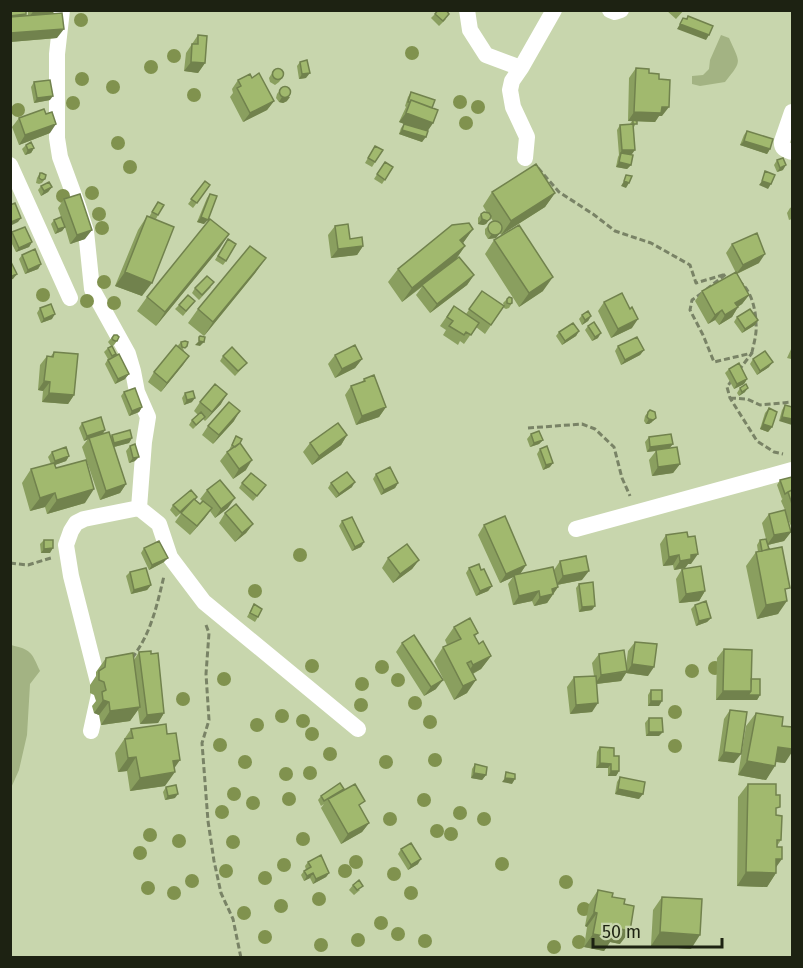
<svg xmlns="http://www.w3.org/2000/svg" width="803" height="968" font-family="'Fira Sans',sans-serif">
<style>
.green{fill:#a3b383}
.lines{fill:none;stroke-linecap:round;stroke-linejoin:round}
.path{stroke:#798366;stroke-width:3;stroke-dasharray:6 3;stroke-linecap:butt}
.minor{stroke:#fff;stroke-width:16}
.tree{fill:#80924e}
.wall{fill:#8a9f5f}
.shaded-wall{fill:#71824d}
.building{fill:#a1b96e;stroke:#71824d;stroke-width:1.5}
</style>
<rect width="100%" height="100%" fill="#c8d6ad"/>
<path class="green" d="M 721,35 L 729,38 C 740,63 743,60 725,82 L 700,86 L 692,84 L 692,76 L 703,75 L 709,69 L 710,60 Z
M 11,645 C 31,650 31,651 40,671 L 30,684 L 27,735 L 19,770 L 11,788 Z"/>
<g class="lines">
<path class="path" d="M 538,168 L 559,192 L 593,214 L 615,231 L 651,243 L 690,265 L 696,283 L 726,274 L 707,289
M 738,281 C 751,288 756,310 756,324 C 757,333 754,343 752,352
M 702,293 L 692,300 L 690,310 L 703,335 L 714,362 L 752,353 L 739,370
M 732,380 L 727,387 L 730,398 L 757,441 L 774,452 L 783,454
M 730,398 L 747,399 L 760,405 L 792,402
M 528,428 L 582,424 L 595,429 L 614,447 L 622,478 L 630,496
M 10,563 L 28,565 L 51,558
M 206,625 L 209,633 L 206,674 L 209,720 L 202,743 L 208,821 L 214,861 L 221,893 L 233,919 L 241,958
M 132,658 C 151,634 157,605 164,576"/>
<path class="minor" d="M 62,10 L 57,54 L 57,138 L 60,157 L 78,206 L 86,231 L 92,289 L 128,354 L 133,371 L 137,392 L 148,417 L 144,442 L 139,508 L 159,524 L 170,557 L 204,602 L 358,729
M 467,10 L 470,30 L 486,55 L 521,68
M 610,10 L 615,12 L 621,10
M 792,112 L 782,141 C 781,149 786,150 792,152
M 525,158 L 527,137 L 513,107 L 510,90 L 512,81 L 521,68 L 554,10
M 10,165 L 70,298
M 576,529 L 792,470
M 91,731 L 100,690 L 71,576 L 66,545 L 71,531 L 76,523 L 84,519 L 139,508"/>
</g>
<g class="tree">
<circle cx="81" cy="20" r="7"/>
<circle cx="412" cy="53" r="7"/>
<circle cx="174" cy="56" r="7"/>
<circle cx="151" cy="67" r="7"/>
<circle cx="82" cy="79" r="7"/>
<circle cx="113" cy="87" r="7"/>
<circle cx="194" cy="95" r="7"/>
<circle cx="460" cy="102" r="7"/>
<circle cx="73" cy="103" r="7"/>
<circle cx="478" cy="107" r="7"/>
<circle cx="18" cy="110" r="7"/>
<circle cx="466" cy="123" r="7"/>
<circle cx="118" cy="143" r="7"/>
<circle cx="130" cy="167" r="7"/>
<circle cx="92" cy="193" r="7"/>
<circle cx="63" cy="196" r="7"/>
<circle cx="99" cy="214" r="7"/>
<circle cx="102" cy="228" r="7"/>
<circle cx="104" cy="282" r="7"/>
<circle cx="43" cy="295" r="7"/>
<circle cx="87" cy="301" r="7"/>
<circle cx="114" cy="303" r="7"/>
<circle cx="300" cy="555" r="7"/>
<circle cx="255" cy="591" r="7"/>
<circle cx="312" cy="666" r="7"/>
<circle cx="382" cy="667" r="7"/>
<circle cx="715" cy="668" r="7"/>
<circle cx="692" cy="671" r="7"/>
<circle cx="224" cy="679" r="7"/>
<circle cx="398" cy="680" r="7"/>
<circle cx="362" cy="684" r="7"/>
<circle cx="183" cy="699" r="7"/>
<circle cx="415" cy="703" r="7"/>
<circle cx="361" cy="705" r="7"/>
<circle cx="675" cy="712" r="7"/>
<circle cx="282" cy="716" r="7"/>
<circle cx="303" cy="721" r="7"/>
<circle cx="430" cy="722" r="7"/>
<circle cx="257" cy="725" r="7"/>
<circle cx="312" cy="734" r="7"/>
<circle cx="220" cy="745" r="7"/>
<circle cx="675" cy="746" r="7"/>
<circle cx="330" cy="754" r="7"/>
<circle cx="435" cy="760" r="7"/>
<circle cx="245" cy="762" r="7"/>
<circle cx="386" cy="762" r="7"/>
<circle cx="310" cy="773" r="7"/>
<circle cx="286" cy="774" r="7"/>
<circle cx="234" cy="794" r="7"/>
<circle cx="289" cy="799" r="7"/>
<circle cx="424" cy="800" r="7"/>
<circle cx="253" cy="803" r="7"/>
<circle cx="222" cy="812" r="7"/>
<circle cx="460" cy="813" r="7"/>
<circle cx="390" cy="819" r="7"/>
<circle cx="484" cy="819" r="7"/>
<circle cx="437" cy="831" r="7"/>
<circle cx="451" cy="834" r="7"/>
<circle cx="150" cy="835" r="7"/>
<circle cx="303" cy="839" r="7"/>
<circle cx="179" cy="841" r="7"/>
<circle cx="233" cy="842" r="7"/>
<circle cx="140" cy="853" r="7"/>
<circle cx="356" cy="862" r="7"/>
<circle cx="502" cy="864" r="7"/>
<circle cx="284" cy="865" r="7"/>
<circle cx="226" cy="871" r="7"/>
<circle cx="345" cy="871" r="7"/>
<circle cx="394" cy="874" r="7"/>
<circle cx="265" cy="878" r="7"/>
<circle cx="192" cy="881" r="7"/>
<circle cx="566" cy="882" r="7"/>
<circle cx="148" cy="888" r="7"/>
<circle cx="174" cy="893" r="7"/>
<circle cx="411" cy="893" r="7"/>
<circle cx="319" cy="899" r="7"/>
<circle cx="281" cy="906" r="7"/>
<circle cx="584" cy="909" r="7"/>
<circle cx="244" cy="913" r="7"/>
<circle cx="381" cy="923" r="7"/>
<circle cx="398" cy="934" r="7"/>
<circle cx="265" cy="937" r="7"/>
<circle cx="358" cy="940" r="7"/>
<circle cx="425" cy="941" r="7"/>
<circle cx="579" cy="942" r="7"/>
<circle cx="321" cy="945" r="7"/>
<circle cx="554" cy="947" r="7"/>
</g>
<path class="wall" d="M 10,10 L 26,14 L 25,16 L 28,16 L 28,10 L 55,10 L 52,14 L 57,38 L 10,42 Z
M 666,10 L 684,10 L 676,19 Z
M 435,14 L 446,19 L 439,26 L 431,18 Z
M 198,35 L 205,63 L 198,73 L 184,71 L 186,53 Z
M 300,62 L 306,78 L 299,79 L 297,66 Z
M 636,68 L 649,73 L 659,79 L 662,116 L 659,116 L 655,122 L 637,121 L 633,129 L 632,154 L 629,154 L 631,165 L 627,169 L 616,167 L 618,157 L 619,155 L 617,130 L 620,125 L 630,124 L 632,121 L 628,121 L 629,78 Z
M 274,70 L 282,78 L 279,82 L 275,85 L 270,82 L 269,78 Z
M 252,78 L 274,101 L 267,110 L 243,122 L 230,97 L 233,93 L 232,89 L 238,80 Z
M 34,82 L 50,100 L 34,103 L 31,87 Z
M 280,90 L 287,101 L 283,103 L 279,102 L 276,98 L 277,94 Z
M 411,92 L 432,108 L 433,123 L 427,131 L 422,142 L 399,134 L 401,128 L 404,124 L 399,122 L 406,107 L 405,106 L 408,97 Z
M 19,118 L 50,133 L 19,145 L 12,127 Z
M 747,131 L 770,149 L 767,154 L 740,145 L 744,135 Z
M 26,145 L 34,148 L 31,153 L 25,155 L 22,149 Z
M 375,146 L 383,150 L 372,167 L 365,163 Z
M 777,160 L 783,170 L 777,172 L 774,165 Z
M 385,162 L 393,167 L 382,184 L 374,179 Z
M 40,173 L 45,179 L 42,183 L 39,184 L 36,183 L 37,178 Z
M 205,181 L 210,185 L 193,208 L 188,204 Z
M 41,186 L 52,187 L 48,192 L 41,196 L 38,190 Z
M 492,192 L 555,193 L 545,207 L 501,235 L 500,233 L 496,238 L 488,239 L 485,234 L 485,229 L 493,221 L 490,217 L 486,224 L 483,225 L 478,224 L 478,218 L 481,214 L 487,213 L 483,206 Z
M 210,194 L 204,224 L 197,222 L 207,198 Z
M 64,199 L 85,239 L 70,244 L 65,227 L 62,231 L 55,234 L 51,224 L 54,220 L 61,217 L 58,208 Z
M 158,202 L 158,215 L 156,219 L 142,296 L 115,286 L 138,230 L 147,216 L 149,217 Z
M 792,207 L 792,219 L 789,220 L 787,213 L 790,208 Z
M 335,226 L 350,239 L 363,246 L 357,255 L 331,258 L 328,235 Z
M 473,229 L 463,243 L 465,246 L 456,259 L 474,275 L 467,285 L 430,313 L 416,295 L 422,287 L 402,302 L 388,282 L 398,269 Z
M 12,232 L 32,242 L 29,247 L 16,252 L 10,240 L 10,235 Z
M 228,239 L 226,261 L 223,265 L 215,260 Z
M 494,240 L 543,291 L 519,307 L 485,254 Z
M 732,244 L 759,263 L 737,274 L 749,295 L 742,304 L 738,307 L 732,317 L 719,325 L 715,320 L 708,324 L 695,301 L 702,291 L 736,273 L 726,253 Z
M 220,248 L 156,326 L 137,311 L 147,297 Z
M 22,255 L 41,264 L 38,269 L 25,274 L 19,259 Z
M 256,272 L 204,336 L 188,323 L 198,309 Z
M 211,287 L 199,300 L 192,293 L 195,288 Z
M 482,291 L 504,306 L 503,303 L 507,299 L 512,303 L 509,308 L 506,309 L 504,308 L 504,306 L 485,334 L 476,327 L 464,344 L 460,341 L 458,345 L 443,335 L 446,330 L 440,326 L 454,306 L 466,314 Z
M 195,301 L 183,316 L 175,309 L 179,305 Z
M 604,302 L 632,328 L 611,338 L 598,311 Z
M 40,308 L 52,319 L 41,323 L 37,313 Z
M 582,315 L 591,316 L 588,321 L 582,325 L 579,319 Z
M 737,317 L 758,320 L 755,325 L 742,333 L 734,322 Z
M 588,326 L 598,338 L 592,341 L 585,330 Z
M 579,331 L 576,336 L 562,345 L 556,336 L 559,332 Z
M 114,335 L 117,341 L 114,345 L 112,346 L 116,354 L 114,357 L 125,379 L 115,384 L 105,364 L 108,359 L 104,352 L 108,348 L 111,346 L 108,342 Z
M 181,342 L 184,351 L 189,356 L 161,392 L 148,382 L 154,372 Z
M 618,346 L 644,350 L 640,355 L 621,365 L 615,351 Z
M 792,347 L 792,357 L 791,359 L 787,358 Z
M 54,352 L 74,395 L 68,404 L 42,402 L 43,391 L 38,390 L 40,365 L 47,356 L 51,356 Z
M 335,355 L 362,359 L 355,368 L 335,378 L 328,364 Z
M 223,356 L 247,363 L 235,376 L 220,361 Z
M 753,359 L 769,367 L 757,375 L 750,364 Z
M 729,369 L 747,379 L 744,384 L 734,389 L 725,373 Z
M 364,379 L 386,407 L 379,417 L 356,425 L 345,395 L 351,386 L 362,382 Z
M 740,388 L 745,392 L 739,396 L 737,393 Z
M 124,392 L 142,407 L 139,412 L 129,416 L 121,396 Z
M 185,393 L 192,402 L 184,405 L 182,398 Z
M 200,402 L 221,404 L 205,421 L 203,419 L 193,429 L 189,425 L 192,420 L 198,415 L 194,411 Z
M 785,405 L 792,407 L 779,421 L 782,410 Z
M 769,408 L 772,427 L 768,432 L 760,429 L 765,413 Z
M 648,412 L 652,422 L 649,424 L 646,424 L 644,421 L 645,416 Z
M 234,421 L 213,444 L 202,435 L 208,426 Z
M 82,423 L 105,430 L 103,434 L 110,437 L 112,435 L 132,438 L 129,443 L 114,447 L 126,484 L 120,493 L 100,500 L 82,447 L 88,439 L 84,441 L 79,428 Z
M 531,434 L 543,440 L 539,444 L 530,447 L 527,439 Z
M 347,435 L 341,445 L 312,465 L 303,452 L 310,443 Z
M 236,436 L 240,443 L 246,470 L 233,479 L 220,461 L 227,452 L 230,450 L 229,450 Z
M 649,437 L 670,448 L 680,464 L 673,473 L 652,476 L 649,460 L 656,451 L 647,452 L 645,442 Z
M 130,446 L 135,461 L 129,463 L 126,451 Z
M 540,449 L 550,467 L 543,470 L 537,454 Z
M 52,452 L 69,456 L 66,461 L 55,465 L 56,468 L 85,503 L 47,514 L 45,507 L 30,511 L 22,483 L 31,469 L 51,464 L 48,457 Z
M 376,474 L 398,483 L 395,488 L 381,495 L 373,479 Z
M 792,477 L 792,526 L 791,526 L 786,515 L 791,532 L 784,541 L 768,545 L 768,550 L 786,594 L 778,614 L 757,619 L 746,566 L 756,552 L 758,552 L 757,545 L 760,540 L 766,539 L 762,523 L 769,514 L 785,510 L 781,501 L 783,498 L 782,499 L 777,485 L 780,480 Z
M 242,483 L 262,490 L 253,501 L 239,488 Z
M 331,483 L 352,487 L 336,498 L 328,488 Z
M 207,490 L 228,508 L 215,518 L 210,511 L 190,535 L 175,522 L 182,512 L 176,517 L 170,510 L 173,505 L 195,500 L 200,504 L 202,501 L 200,499 Z
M 225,513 L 253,524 L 246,533 L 235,542 L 219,523 Z
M 342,521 L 364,542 L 361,547 L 352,551 L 339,526 Z
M 484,525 L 526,565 L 520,574 L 554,570 L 560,561 L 582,580 L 557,585 L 558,587 L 547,603 L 534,606 L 532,601 L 513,605 L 508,584 L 513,577 L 500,583 L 478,535 Z
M 666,535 L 691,564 L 688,564 L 685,568 L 674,570 L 673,565 L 663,566 L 660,544 Z
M 44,540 L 50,553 L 41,553 L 40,544 Z
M 144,548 L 164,562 L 149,570 L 141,553 Z
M 388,558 L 419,560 L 412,569 L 393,583 L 382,568 Z
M 469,568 L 492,586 L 488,591 L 476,596 L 466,573 Z
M 682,569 L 705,591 L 699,601 L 679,603 L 676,579 Z
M 130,572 L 151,585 L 147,590 L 131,594 L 126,576 Z
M 579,584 L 592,610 L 579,612 L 576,588 Z
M 254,604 L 258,617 L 255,622 L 247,617 Z
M 695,605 L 711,618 L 707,622 L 696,626 L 691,609 Z
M 454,627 L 478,633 L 475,636 L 479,644 L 491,656 L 481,669 L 473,674 L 467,693 L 454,700 L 434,661 L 443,647 L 447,645 L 445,640 Z
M 635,642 L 648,676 L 626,673 L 621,681 L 597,684 L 592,712 L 570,714 L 567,687 L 574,677 L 594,676 L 592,663 L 599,654 L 626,666 L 628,651 Z
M 402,643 L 436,689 L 424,696 L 396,652 Z
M 724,649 L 751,679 L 760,695 L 757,700 L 716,700 L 717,658 Z
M 139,652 L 164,713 L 158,723 L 140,724 L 138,710 L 130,721 L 101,725 L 99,715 L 94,713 L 92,706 L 96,701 L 94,695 L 90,693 L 90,685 L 96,676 L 96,672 L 106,658 L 134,660 Z
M 651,690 L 659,706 L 648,706 L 648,695 Z
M 730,710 L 734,763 L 718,761 L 724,719 Z
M 756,713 L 782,726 L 785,763 L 776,762 L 766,780 L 738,775 L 746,726 Z
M 649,718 L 659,736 L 646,736 L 645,723 Z
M 131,729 L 167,734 L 165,786 L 130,791 L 127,771 L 118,772 L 115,753 Z
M 600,747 L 614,756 L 619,771 L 616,776 L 608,776 L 608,768 L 596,768 L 597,752 Z
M 475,764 L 486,775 L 482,780 L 471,778 L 472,769 Z
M 620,777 L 639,799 L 615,794 L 617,782 Z
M 748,784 L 776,814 L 781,840 L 777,846 L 776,873 L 767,887 L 737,886 L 738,797 Z
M 166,787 L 175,798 L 165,800 L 163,792 Z
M 342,791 L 360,808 L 369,823 L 362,832 L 341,844 L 321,808 L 324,804 L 321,806 L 318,800 L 321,796 Z
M 401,849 L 418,864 L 408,870 L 398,854 Z
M 308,862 L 329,873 L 326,877 L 313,884 L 310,878 L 304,881 L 301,875 L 304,871 L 306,870 L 305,866 Z
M 353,885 L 360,890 L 354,895 L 349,890 Z
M 598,890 L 612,897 L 620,944 L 610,942 L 604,951 L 584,947 L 587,927 L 585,926 L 589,904 Z
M 662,897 L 691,949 L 651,946 L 653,910 Z"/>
<path class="shaded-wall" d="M 34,10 L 55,10 L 48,20 L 28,19 Z
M 680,24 L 709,35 L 706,40 L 677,29 Z
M 64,29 L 57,38 L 10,42 L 10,33 Z
M 191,62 L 205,63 L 198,73 L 184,71 Z
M 310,73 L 306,78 L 299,79 L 302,74 Z
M 53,96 L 50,100 L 34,103 L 37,98 Z
M 282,97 L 290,97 L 287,101 L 283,103 L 279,102 Z
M 274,101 L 267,110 L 243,122 L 250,113 Z
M 662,107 L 669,107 L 662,116 L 659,116 L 655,122 L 628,121 L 634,112 Z
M 406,113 L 433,123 L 427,132 L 399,122 Z
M 56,124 L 50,133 L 19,145 L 25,135 Z
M 402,130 L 426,137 L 422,142 L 399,134 Z
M 744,141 L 770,149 L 767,154 L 740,145 Z
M 34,148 L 31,153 L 25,155 L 28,150 Z
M 622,150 L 635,150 L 632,154 L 621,155 L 621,153 L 619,155 Z
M 619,162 L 631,165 L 627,169 L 616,167 Z
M 786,165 L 783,170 L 777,172 L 780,168 Z
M 624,181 L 629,183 L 626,188 L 621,186 Z
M 762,181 L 771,184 L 768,189 L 759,185 Z
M 52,187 L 48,192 L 41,196 L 44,191 Z
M 555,193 L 545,207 L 501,235 L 511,221 Z
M 201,217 L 208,220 L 204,224 L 197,222 Z
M 21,218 L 18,222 L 10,226 L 11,222 Z
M 482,219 L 490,219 L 486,224 L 483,225 L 478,224 Z
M 65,227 L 62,231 L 55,234 L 58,229 Z
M 473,229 L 463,243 L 460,240 Z
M 92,230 L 85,239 L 70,244 L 77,235 Z
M 229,234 L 220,248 L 156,326 L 165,312 Z
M 492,234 L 499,234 L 496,238 L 488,239 Z
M 32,242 L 29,247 L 16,252 L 19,248 Z
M 363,246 L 357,255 L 331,258 L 338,249 Z
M 465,246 L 456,259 L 402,302 L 412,288 Z
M 765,254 L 759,263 L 736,274 L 743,265 Z
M 266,258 L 256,272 L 204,336 L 213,322 Z
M 41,264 L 38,269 L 25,274 L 28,270 Z
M 125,272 L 152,283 L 142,296 L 115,286 Z
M 17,274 L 13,279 L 10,280 L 10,277 Z
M 474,275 L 467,285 L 430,313 L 437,304 Z
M 553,277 L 543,291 L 519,307 L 529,293 Z
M 749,295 L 742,304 L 729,312 L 735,303 Z
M 738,307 L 732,317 L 719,325 L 725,315 Z
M 722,310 L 715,320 L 708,324 L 715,315 Z
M 55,314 L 52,319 L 41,323 L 44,319 Z
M 591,316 L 588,321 L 582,325 L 585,320 Z
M 638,319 L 632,328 L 611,338 L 618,329 Z
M 758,320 L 755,325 L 742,333 L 745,329 Z
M 579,331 L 576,336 L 562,345 L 565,341 Z
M 601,333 L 598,338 L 592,341 L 595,337 Z
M 199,341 L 204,342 L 200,346 L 195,345 Z
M 644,350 L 640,355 L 621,365 L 625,360 Z
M 189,356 L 183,365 L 161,392 L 167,383 Z
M 362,359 L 355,368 L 335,378 L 342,369 Z
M 773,362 L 769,367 L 757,375 L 760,371 Z
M 129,374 L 125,379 L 115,384 L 118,379 Z
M 747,379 L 744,384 L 734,389 L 737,384 Z
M 44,381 L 50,382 L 43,391 L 38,390 Z
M 748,388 L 745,392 L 739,396 L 742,392 Z
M 49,393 L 74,395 L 68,404 L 42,402 Z
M 227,394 L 221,404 L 205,421 L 212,412 Z
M 195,398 L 192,402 L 184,405 L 187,400 Z
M 142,407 L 139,412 L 129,416 L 132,411 Z
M 386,407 L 379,417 L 356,425 L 362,416 Z
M 240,411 L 234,421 L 213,444 L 219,435 Z
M 782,417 L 792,419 L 792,425 L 779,421 Z
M 656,418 L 652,422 L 649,424 L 646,424 L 649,419 Z
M 763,424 L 772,427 L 768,432 L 760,429 Z
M 105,430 L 102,434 L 84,441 L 87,436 Z
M 347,435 L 341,445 L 312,465 L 319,456 Z
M 132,438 L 129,443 L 110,448 L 114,443 Z
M 543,440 L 539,444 L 530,447 L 534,443 Z
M 673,444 L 669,449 L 647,452 L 650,447 Z
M 69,456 L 66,461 L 52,466 L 55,461 Z
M 139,457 L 135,461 L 129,463 L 133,458 Z
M 252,460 L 246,470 L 233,479 L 239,469 Z
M 553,463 L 550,467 L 543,470 L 546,465 Z
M 680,464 L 673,473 L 652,476 L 658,467 Z
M 355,482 L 352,487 L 336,498 L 339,494 Z
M 398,483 L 395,488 L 381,495 L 384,490 Z
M 126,484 L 120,493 L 100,500 L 106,491 Z
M 94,489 L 85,503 L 47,514 L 57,500 Z
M 55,493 L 45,507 L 30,511 L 40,498 Z
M 235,498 L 228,508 L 215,518 L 221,509 Z
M 212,508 L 205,518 L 190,535 L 197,526 Z
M 253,524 L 246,533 L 235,542 L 242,533 Z
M 791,532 L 784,541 L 767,545 L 774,535 Z
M 364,542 L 361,547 L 352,551 L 355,547 Z
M 53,548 L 50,553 L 41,553 L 44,549 Z
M 698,554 L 691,564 L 688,564 L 685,568 L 674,570 L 680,561 L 691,555 Z
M 679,555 L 673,565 L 663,566 L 669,557 Z
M 168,558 L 164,562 L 149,570 L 152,565 Z
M 419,560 L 412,569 L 393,583 L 400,574 Z
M 526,565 L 520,574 L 500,583 L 506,574 Z
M 589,571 L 582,580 L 556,585 L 563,576 Z
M 151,585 L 147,590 L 131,594 L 134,590 Z
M 492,586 L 488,591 L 476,596 L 480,591 Z
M 558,587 L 547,603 L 534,606 L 540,597 L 552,589 Z
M 539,591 L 532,601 L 513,605 L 519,596 Z
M 705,591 L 699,601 L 679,603 L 686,594 Z
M 787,601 L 778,614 L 757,619 L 766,605 Z
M 595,606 L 592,610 L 579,612 L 582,607 Z
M 711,618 L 707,622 L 696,626 L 699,621 Z
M 491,656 L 481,669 L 464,678 L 473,665 Z
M 632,664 L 654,667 L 648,676 L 626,673 L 621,681 L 595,684 L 601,675 L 627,672 Z
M 443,680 L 436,689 L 424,696 L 431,687 Z
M 476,680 L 467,693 L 454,700 L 463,686 Z
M 723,691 L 751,691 L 760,695 L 757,700 L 716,700 Z
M 103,700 L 109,702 L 99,715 L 94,713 Z
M 651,701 L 662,701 L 659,706 L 648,706 Z
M 598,703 L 592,712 L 570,714 L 576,705 Z
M 140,707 L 130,721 L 101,725 L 110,711 Z
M 164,713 L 158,723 L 140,724 L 147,715 Z
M 649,732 L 663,732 L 659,736 L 646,736 Z
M 778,747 L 792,749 L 792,752 L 785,763 L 769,761 Z
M 724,752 L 741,754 L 734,763 L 718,761 Z
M 136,757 L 127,771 L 118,772 L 128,758 Z
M 180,760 L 171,773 L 175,772 L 165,786 L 130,791 L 140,778 L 173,761 Z
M 747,761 L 775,766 L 766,780 L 738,775 Z
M 600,763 L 611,764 L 608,768 L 596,768 Z
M 611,771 L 619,771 L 616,776 L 608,776 Z
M 474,773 L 486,775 L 482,780 L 471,778 Z
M 505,778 L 515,779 L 512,784 L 502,782 Z
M 618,789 L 643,794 L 639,799 L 615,794 Z
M 178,794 L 175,798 L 165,800 L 168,796 Z
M 369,823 L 362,832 L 341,844 L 348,834 Z
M 421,859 L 418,864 L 408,870 L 411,865 Z
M 776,859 L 782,859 L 772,873 L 776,873 L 767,887 L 737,886 L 746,872 Z
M 313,873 L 310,878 L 304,881 L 307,876 Z
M 329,873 L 326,877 L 313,884 L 316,879 Z
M 594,912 L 597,913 L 587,927 L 585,926 Z
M 615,928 L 630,931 L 620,944 L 610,942 L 604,951 L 584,947 L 593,934 Z
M 660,932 L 700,935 L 691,949 L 651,946 Z"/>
<path class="building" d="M 10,10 L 26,10 L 26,14 L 10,16 Z
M 438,10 L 446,10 L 449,14 L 443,21 L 435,14 Z
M 62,13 L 64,29 L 10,33 L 10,17 Z
M 688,16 L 713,26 L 709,35 L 680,24 L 683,18 L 687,19 Z
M 198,35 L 207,36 L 205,63 L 191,62 L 192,44 L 198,44 Z
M 307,60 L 310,73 L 302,74 L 300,62 Z
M 636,68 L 649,69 L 649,73 L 659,74 L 659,79 L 670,80 L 669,107 L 662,107 L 661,113 L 634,112 Z
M272.5 74a5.5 5.5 0 1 1 11 0a5.5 5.5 0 1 1-11 0Z
M 259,73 L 274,101 L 250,113 L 237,88 L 241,86 L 238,80 L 250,74 L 252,78 Z
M 50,80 L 53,96 L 37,98 L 34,82 Z
M279.5 92a5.5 5.5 0 1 1 11 0a5.5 5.5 0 1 1-11 0Z
M 411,92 L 435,100 L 432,108 L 411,100 L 410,102 L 408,102 Z
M 411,100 L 438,110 L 433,123 L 406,113 Z
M 44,109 L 46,114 L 52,112 L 56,124 L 25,135 L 19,118 Z
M 633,120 L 637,121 L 637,124 L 633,124 L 635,150 L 622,150 L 620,125 L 633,124 Z
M 404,124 L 428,131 L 426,137 L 402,130 Z
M 747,131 L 773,139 L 770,149 L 744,141 Z
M 31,142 L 34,148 L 28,150 L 26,145 Z
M 375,146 L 383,150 L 375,162 L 368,158 Z
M 621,153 L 633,155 L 631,165 L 619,162 Z
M 783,158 L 786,165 L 780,168 L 777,160 Z
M 385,162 L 393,167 L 385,180 L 377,174 Z
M 536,164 L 555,193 L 511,221 L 492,192 Z
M 765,171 L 775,175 L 771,184 L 762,181 Z
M 40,173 L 42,173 L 46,175 L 45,179 L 42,180 L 39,178 Z
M 626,175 L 632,176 L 629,183 L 624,181 Z
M 205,181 L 210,185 L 197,203 L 191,199 Z
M 49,182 L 52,187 L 44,191 L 41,186 Z
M 80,194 L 92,230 L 77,235 L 64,199 Z
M 210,194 L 217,196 L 208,220 L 201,217 Z
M 158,202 L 164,205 L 158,215 L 152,212 Z
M 15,203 L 21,218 L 11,222 L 10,205 Z
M 484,212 L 489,213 L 491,216 L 490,219 L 487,221 L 482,219 L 481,214 Z
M 147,216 L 174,227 L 152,283 L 125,272 Z
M 61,217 L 65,227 L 58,229 L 54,220 Z
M 210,219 L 229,234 L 165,312 L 147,297 Z
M488 228a7 7 0 1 1 14 0a7 7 0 1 1-14 0Z
M 469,223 L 473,229 L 460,240 L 465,246 L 412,288 L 398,269 L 452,225 Z
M 348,224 L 350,239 L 362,237 L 363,246 L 338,249 L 335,226 Z
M 519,225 L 553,277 L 529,293 L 494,240 Z
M 25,227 L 32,242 L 19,248 L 12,232 Z
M 757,233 L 765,254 L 743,265 L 732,244 Z
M 228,239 L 236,244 L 226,261 L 218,256 Z
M 250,246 L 266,258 L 213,322 L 198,309 Z
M 35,249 L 41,264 L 28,270 L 22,255 Z
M 459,257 L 474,275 L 437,304 L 422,285 Z
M 10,260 L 17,274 L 10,277 Z
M 736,272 L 749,295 L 735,303 L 738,307 L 725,315 L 722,310 L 715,315 L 702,291 Z
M 207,276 L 214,282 L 202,295 L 195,288 Z
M 482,291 L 504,306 L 491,325 L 469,309 Z
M 622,293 L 630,309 L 632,307 L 638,319 L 618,329 L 604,302 Z
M 188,295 L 195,301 L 186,311 L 179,305 Z
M 509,297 L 512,298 L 512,303 L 510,304 L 507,303 L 507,299 Z
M 51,304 L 55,314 L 44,319 L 40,308 Z
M 454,306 L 479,323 L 471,335 L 466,332 L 464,335 L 449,326 L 453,321 L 447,317 Z
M 750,309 L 758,320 L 745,329 L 737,317 Z
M 588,311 L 591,316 L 585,320 L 582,315 Z
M 594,322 L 601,333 L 595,337 L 588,326 Z
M 573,323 L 579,331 L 565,341 L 559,332 Z
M 114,335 L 117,335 L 119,337 L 117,341 L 115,341 L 113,340 L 112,338 Z
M 200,336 L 205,337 L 204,342 L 199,341 L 199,337 Z
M 637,337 L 644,350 L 625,360 L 618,346 Z
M 185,341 L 188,342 L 187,346 L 185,348 L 182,347 L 181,342 Z
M 176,345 L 189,356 L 167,383 L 154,372 Z
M 355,345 L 362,359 L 342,369 L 335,355 Z
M 112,346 L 116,354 L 112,356 L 108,348 Z
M 232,347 L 247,363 L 238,371 L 223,356 Z
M 765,351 L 773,362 L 760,371 L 753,359 Z
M 54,352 L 78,354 L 74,395 L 49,393 L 50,382 L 44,381 L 47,356 L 53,357 Z
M 119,354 L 129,374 L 118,379 L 108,360 Z
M 739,363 L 747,379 L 737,384 L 729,369 Z
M 374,375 L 386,407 L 362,416 L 351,386 L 365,381 L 364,379 Z
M 215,384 L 227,394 L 212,412 L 200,402 Z
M 746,384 L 748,388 L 742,392 L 740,388 Z
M 135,388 L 142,407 L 132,411 L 124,392 Z
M 193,391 L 195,398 L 187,400 L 185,393 Z
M 229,402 L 240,411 L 219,435 L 208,426 Z
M 785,405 L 792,407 L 792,419 L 782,417 Z
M 769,408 L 777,412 L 772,427 L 763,424 Z
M 650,410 L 655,412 L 656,418 L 653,420 L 649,419 L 647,417 L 648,412 Z
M 201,412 L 205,417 L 196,425 L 192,420 Z
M 101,417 L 105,430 L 87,436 L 82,423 Z
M 338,423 L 347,435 L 319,456 L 310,443 Z
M 130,430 L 132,438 L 114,443 L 112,435 Z
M 539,431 L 543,440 L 534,443 L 531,434 Z
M 109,432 L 126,484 L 106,491 L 89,438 Z
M 671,434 L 673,444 L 650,447 L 649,437 Z
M 236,436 L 242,439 L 240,443 L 235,447 L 232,445 Z
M 240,443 L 252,460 L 239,469 L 227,452 Z
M 135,444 L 139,457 L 133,458 L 130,446 Z
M 547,446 L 553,463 L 546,465 L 540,449 Z
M 66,447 L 69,456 L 55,461 L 52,452 Z
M 677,447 L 680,464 L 658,467 L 656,450 Z
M 86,460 L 94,489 L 57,500 L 55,493 L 40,498 L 31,469 L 54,463 L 56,468 Z
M 390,467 L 398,483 L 384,490 L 376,474 Z
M 347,472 L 355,482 L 339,494 L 331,483 Z
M 251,473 L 266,485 L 257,496 L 242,483 Z
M 792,477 L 792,490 L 788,492 L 785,494 L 780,480 Z
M 220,480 L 235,498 L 221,509 L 207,490 Z
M 191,490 L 197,497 L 195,499 L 194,499 L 180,512 L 173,505 Z
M 792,490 L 792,504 L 788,492 Z
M 194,499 L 200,504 L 203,501 L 212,508 L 197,526 L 181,513 Z
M 236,504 L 253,524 L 242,533 L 225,513 Z
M 785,510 L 791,532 L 774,535 L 769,514 Z
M 505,516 L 526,565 L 506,574 L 484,525 Z
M 352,517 L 364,542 L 355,547 L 342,521 Z
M 687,532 L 688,537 L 695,536 L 698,554 L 691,555 L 691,559 L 680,561 L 679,555 L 669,557 L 666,535 Z
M 766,539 L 769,549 L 762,551 L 760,540 Z
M 44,540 L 53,540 L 53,548 L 44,549 Z
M 159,541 L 168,558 L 152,565 L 144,548 Z
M 407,544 L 419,560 L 400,574 L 388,558 Z
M 782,547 L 790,588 L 785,589 L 787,601 L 766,605 L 756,552 Z
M 586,556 L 589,571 L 563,576 L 560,561 Z
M 479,564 L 481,570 L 484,569 L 492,586 L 480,591 L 469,568 Z
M 701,566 L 705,591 L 686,594 L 682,569 Z
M 553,567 L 558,587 L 552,589 L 553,594 L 540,597 L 539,591 L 519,596 L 514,575 Z
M 146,568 L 151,585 L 134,590 L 130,572 Z
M 593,582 L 595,606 L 582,607 L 579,584 Z
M 706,601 L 711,618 L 699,621 L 695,605 Z
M 254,604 L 262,609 L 258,617 L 250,613 Z
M 470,618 L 478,633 L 474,635 L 479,644 L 483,641 L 491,656 L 473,665 L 471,661 L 467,663 L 476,680 L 463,686 L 443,647 L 461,639 L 454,627 Z
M 414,635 L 443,680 L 431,687 L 402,643 Z
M 635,642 L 657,644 L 654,667 L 632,664 Z
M 724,649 L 752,650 L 751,691 L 723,691 Z
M 624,650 L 627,671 L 601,675 L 599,654 Z
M 151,651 L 151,654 L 158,653 L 164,713 L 147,715 L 139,652 Z
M 133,653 L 140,707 L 110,711 L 109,702 L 103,700 L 102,692 L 106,690 L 104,682 L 99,680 L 99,671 L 105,667 L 106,658 Z
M 596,676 L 598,703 L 576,705 L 574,677 Z
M 751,679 L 760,679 L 760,695 L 748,695 L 751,691 Z
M 651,690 L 662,690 L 662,701 L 651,701 Z
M 730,710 L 747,712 L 741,754 L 724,752 Z
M 756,713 L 783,717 L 782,726 L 792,727 L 792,749 L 778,747 L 775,766 L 747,761 Z
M 649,718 L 662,718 L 663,732 L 649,732 Z
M 166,724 L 167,734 L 176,733 L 180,760 L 173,761 L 175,772 L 140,778 L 136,757 L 128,758 L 125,739 L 133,738 L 131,729 Z
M 600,747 L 614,748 L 614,756 L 619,756 L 619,771 L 611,771 L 611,764 L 600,763 Z
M 475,764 L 487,767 L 486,775 L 474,773 Z
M 506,772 L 515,774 L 515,779 L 505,778 Z
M 620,777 L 645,782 L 643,794 L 618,789 Z
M 340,783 L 344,789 L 324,801 L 321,796 Z
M 355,784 L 365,801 L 359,805 L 369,823 L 348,834 L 328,799 Z
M 748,784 L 776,784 L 776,795 L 780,795 L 780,807 L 776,808 L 776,815 L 782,816 L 781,840 L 777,840 L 777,847 L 782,847 L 782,859 L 776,859 L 776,873 L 746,872 Z
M 176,785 L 178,794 L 168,796 L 166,787 Z
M 411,843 L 421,859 L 411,865 L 401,849 Z
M 321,855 L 329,873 L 316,879 L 313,873 L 307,876 L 304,871 L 311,867 L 308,862 Z
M 359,880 L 363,886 L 357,890 L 353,885 Z
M 598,890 L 613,893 L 612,897 L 625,899 L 624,904 L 634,906 L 630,931 L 615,928 L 614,938 L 593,934 L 597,913 L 594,912 Z
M 662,897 L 702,899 L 700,935 L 660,932 Z"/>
<rect width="803" height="968" fill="none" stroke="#1d2212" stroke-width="24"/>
<path d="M593 938v9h129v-9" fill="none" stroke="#1d2212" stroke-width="3"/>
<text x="602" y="938" font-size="18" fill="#1d2212" stroke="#c8d6ad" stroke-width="4.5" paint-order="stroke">50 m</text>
</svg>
